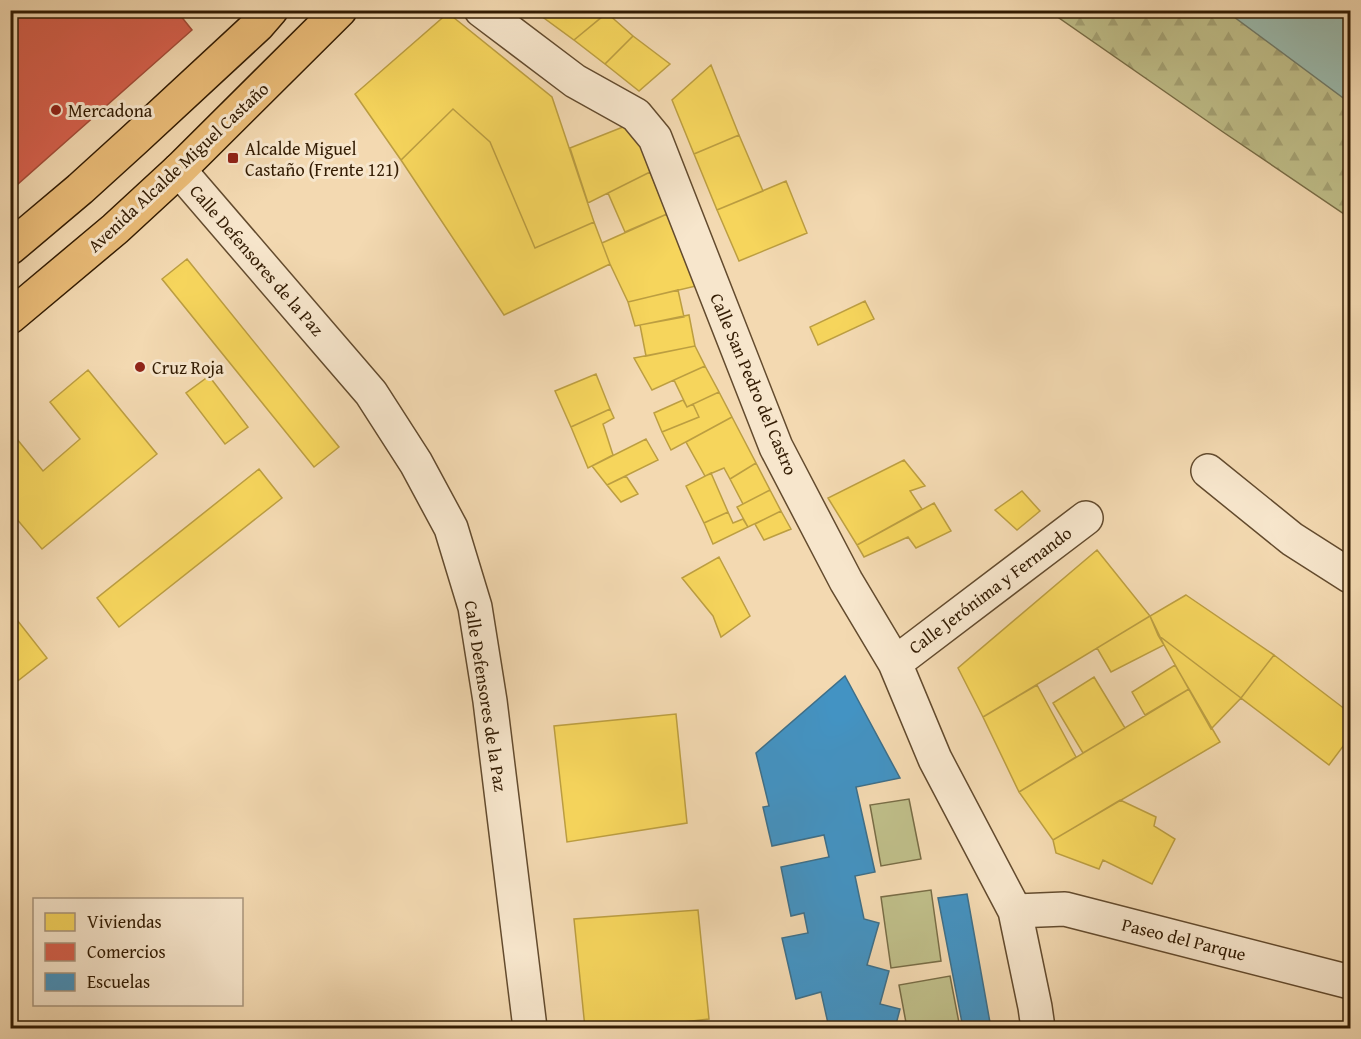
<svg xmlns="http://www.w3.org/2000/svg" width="1361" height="1039" font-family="'Gentium Book Plus',serif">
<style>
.forest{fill:url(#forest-firs);stroke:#796d46;stroke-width:1.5}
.pitch{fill:#bfbe89;stroke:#796d46;stroke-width:1.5}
.water{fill:#9bbaad;stroke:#717b69;stroke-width:1.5}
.homes{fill:#f6d55c;stroke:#bc9e41;stroke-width:1.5}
.shops{fill:#d6604d;stroke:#a54c37;stroke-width:1.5}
.schools{fill:#4393c3;stroke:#3e6f89;stroke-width:1.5}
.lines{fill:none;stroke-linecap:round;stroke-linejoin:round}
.minor-casing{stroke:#634b2e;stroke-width:36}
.major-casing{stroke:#331c03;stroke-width:36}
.minor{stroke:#f7e6cc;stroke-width:33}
.major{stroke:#eabc78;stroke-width:33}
.poi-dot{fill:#8f2418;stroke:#f7e6cc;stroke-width:2}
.labels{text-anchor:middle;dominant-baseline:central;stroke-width:6;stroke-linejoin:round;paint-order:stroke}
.poi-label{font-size:18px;fill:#331c03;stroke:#f7e6cc;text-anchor:start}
.street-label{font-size:18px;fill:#331c03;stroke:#f7e6cc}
</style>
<defs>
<pattern id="forest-firs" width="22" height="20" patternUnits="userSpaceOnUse" patternTransform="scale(1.5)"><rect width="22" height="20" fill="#bfbe89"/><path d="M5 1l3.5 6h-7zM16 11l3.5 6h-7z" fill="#a5a375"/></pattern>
</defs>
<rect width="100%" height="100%" fill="#f3d9b1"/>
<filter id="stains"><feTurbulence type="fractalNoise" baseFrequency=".00333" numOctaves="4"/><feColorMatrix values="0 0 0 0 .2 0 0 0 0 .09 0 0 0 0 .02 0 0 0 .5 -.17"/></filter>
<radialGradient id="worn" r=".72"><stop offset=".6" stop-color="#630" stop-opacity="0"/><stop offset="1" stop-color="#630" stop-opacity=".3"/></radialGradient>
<path class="forest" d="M 1049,11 L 1350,11 L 1350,218 L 1223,132 Z"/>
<path class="pitch" d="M 909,799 L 921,859 L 881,866 L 870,805 Z
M 931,890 L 941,961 L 891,968 L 881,897 Z
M 950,976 L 960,1028 L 907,1028 L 899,985 Z"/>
<path class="water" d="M 1226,11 L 1350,11 L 1350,103 Z"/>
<path class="homes" d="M 533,10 L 610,10 L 574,40 Z
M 448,13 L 552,97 L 594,222 L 535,248 L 490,142 L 453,109 L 401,160 L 355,94 Z
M 607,13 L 633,36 L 605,64 L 574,40 Z
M 633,36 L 670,64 L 639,91 L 605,64 Z
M 711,65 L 739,135 L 694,154 L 672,100 Z
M 453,109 L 490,142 L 535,248 L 594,222 L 610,264 L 504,315 L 401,160 Z
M 633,123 L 650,172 L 588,203 L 570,148 Z
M 739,135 L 763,191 L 717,210 L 694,154 Z
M 650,172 L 667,214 L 625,232 L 608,193 Z
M 786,181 L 807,233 L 739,261 L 717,210 Z
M 667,214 L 696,286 L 628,302 L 610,264 L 602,243 Z
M 187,259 L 339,447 L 314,467 L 162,279 Z
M 678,290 L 684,317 L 635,326 L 628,302 Z
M 865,301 L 874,319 L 818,345 L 810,327 Z
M 689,315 L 695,346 L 646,356 L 640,325 Z
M 695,346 L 705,366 L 652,390 L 634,358 Z
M 705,366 L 719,392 L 687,407 L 674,380 Z
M 88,370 L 157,454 L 42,549 L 10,511 L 10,434 L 12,433 L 43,471 L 80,439 L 50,402 Z
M 596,374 L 610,409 L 571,427 L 555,391 Z
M 209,376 L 248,427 L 225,444 L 186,393 Z
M 719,392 L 732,417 L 671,450 L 662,432 L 699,417 L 693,404 Z
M 683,400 L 687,407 L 693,404 L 699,417 L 662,432 L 654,413 Z
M 610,409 L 614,418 L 603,424 L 613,455 L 588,468 L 571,427 Z
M 732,417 L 756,463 L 730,479 L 724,468 L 705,476 L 686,442 Z
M 646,439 L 658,460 L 607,485 L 592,466 Z
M 904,460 L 925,486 L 910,491 L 922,509 L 857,545 L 828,498 Z
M 756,463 L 770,490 L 743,504 L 730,479 Z
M 259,469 L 282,498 L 119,627 L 97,598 Z
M 711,473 L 728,512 L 704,523 L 686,486 Z
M 626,476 L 638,494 L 621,502 L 607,485 Z
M 770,490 L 781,511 L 748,527 L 737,507 Z
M 1022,491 L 1040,511 L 1017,530 L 995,510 Z
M 934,503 L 951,531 L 916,548 L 908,537 L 864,557 L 857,545 Z
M 781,511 L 791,529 L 764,540 L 755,524 Z
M 728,512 L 733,523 L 743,519 L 748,527 L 713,544 L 704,523 Z
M 1097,550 L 1150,616 L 983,717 L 958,668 Z
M 719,557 L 750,616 L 721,637 L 713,616 L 682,578 Z
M 1186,595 L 1274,655 L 1241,698 L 1158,635 L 1150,616 Z
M 10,611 L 47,658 L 10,687 Z
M 1150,616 L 1164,645 L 1111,672 L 1097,648 Z
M 1158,635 L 1241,698 L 1211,729 L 1164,645 Z
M 1274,655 L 1350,713 L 1350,737 L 1329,765 L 1241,698 Z
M 1175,665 L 1189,689 L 1145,715 L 1132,692 Z
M 1094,677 L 1125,728 L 1083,753 L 1053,703 Z
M 1037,685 L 1076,757 L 1019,792 L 983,717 Z
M 1189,689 L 1220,742 L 1053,840 L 1019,792 Z
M 676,714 L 687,823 L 567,842 L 554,726 Z
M 1120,800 L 1156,817 L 1154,826 L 1175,839 L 1152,884 L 1103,860 L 1099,869 L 1056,853 L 1053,840 Z
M 698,910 L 709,1019 L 632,1028 L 585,1028 L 574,919 Z"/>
<path class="shops" d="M 10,10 L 176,10 L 192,30 L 10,191 Z"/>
<path class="schools" d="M 845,676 L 900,778 L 856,787 L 875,872 L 855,876 L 864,919 L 879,923 L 867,965 L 889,971 L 880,1004 L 900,1009 L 895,1028 L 829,1028 L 821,992 L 796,999 L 782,938 L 808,933 L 804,913 L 791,916 L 781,867 L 829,857 L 824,835 L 772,846 L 763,807 L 769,806 L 756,753 Z
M 967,894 L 991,1028 L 963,1028 L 938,898 Z"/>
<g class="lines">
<g class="minor-casing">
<path id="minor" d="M 481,10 L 575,81 L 636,115 L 655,138 L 776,447 L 846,581 L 895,663 L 935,759 L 1015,911 L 1035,1007 L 1038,1028
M 179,170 L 371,393 L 416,463 L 451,528 L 475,607 L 490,701 L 530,1028
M 1208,471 L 1292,539 L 1350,576
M 895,663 L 1086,518
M 1015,911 L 1065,909 L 1350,982"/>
</g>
<g class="major-casing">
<path id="major" d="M 10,248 L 80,189 L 135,139 L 258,25 L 271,10
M 10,317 L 115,229 L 179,170 L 340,10"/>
</g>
<use href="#minor" class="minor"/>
<use href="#major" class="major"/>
</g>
<g class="poi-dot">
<circle cx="56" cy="110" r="6"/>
<rect x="227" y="152" width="12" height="12" rx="3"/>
<circle cx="140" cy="367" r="6"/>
</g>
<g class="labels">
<g class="poi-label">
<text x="68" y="110">Mercadona</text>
<text x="245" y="148">Alcalde Miguel<tspan x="245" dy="21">Castaño (Frente 121)</tspan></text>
<text x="152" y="367">Cruz Roja</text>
</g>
<g class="street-label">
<text transform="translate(178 167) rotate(-43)">Avenida Alcalde Miguel Castaño</text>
<text transform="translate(257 260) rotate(49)">Calle Defensores de la Paz</text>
<text transform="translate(754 384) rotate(67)">Calle San Pedro del Castro</text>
<text transform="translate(990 590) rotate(-37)">Calle Jerónima y Fernando</text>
<text transform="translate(486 696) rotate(81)">Calle Defensores de la Paz</text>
<text transform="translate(1184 939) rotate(14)">Paseo del Parque</text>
</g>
</g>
<rect width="1361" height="1039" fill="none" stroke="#f3d9b1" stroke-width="36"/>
<rect x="12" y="12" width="1337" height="1015" fill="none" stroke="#331c03" stroke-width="3"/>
<rect x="18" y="18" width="1325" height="1003" fill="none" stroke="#331c03" stroke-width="1.5"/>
<rect x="33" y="898" width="210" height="108" fill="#f7e6cc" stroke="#a9957c" stroke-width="1.5"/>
<rect x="45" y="913" width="30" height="18" fill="#f6d55c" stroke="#a9957c" stroke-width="1.5"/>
<text x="87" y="928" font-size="18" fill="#331c03">Viviendas</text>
<rect x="45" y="943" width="30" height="18" fill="#d6604d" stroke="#a9957c" stroke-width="1.5"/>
<text x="87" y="958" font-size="18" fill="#331c03">Comercios</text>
<rect x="45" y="973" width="30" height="18" fill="#4393c3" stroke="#a9957c" stroke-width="1.5"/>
<text x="87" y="988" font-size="18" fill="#331c03">Escuelas</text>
<rect width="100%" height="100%" filter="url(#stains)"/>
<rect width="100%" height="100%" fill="url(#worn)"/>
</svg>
